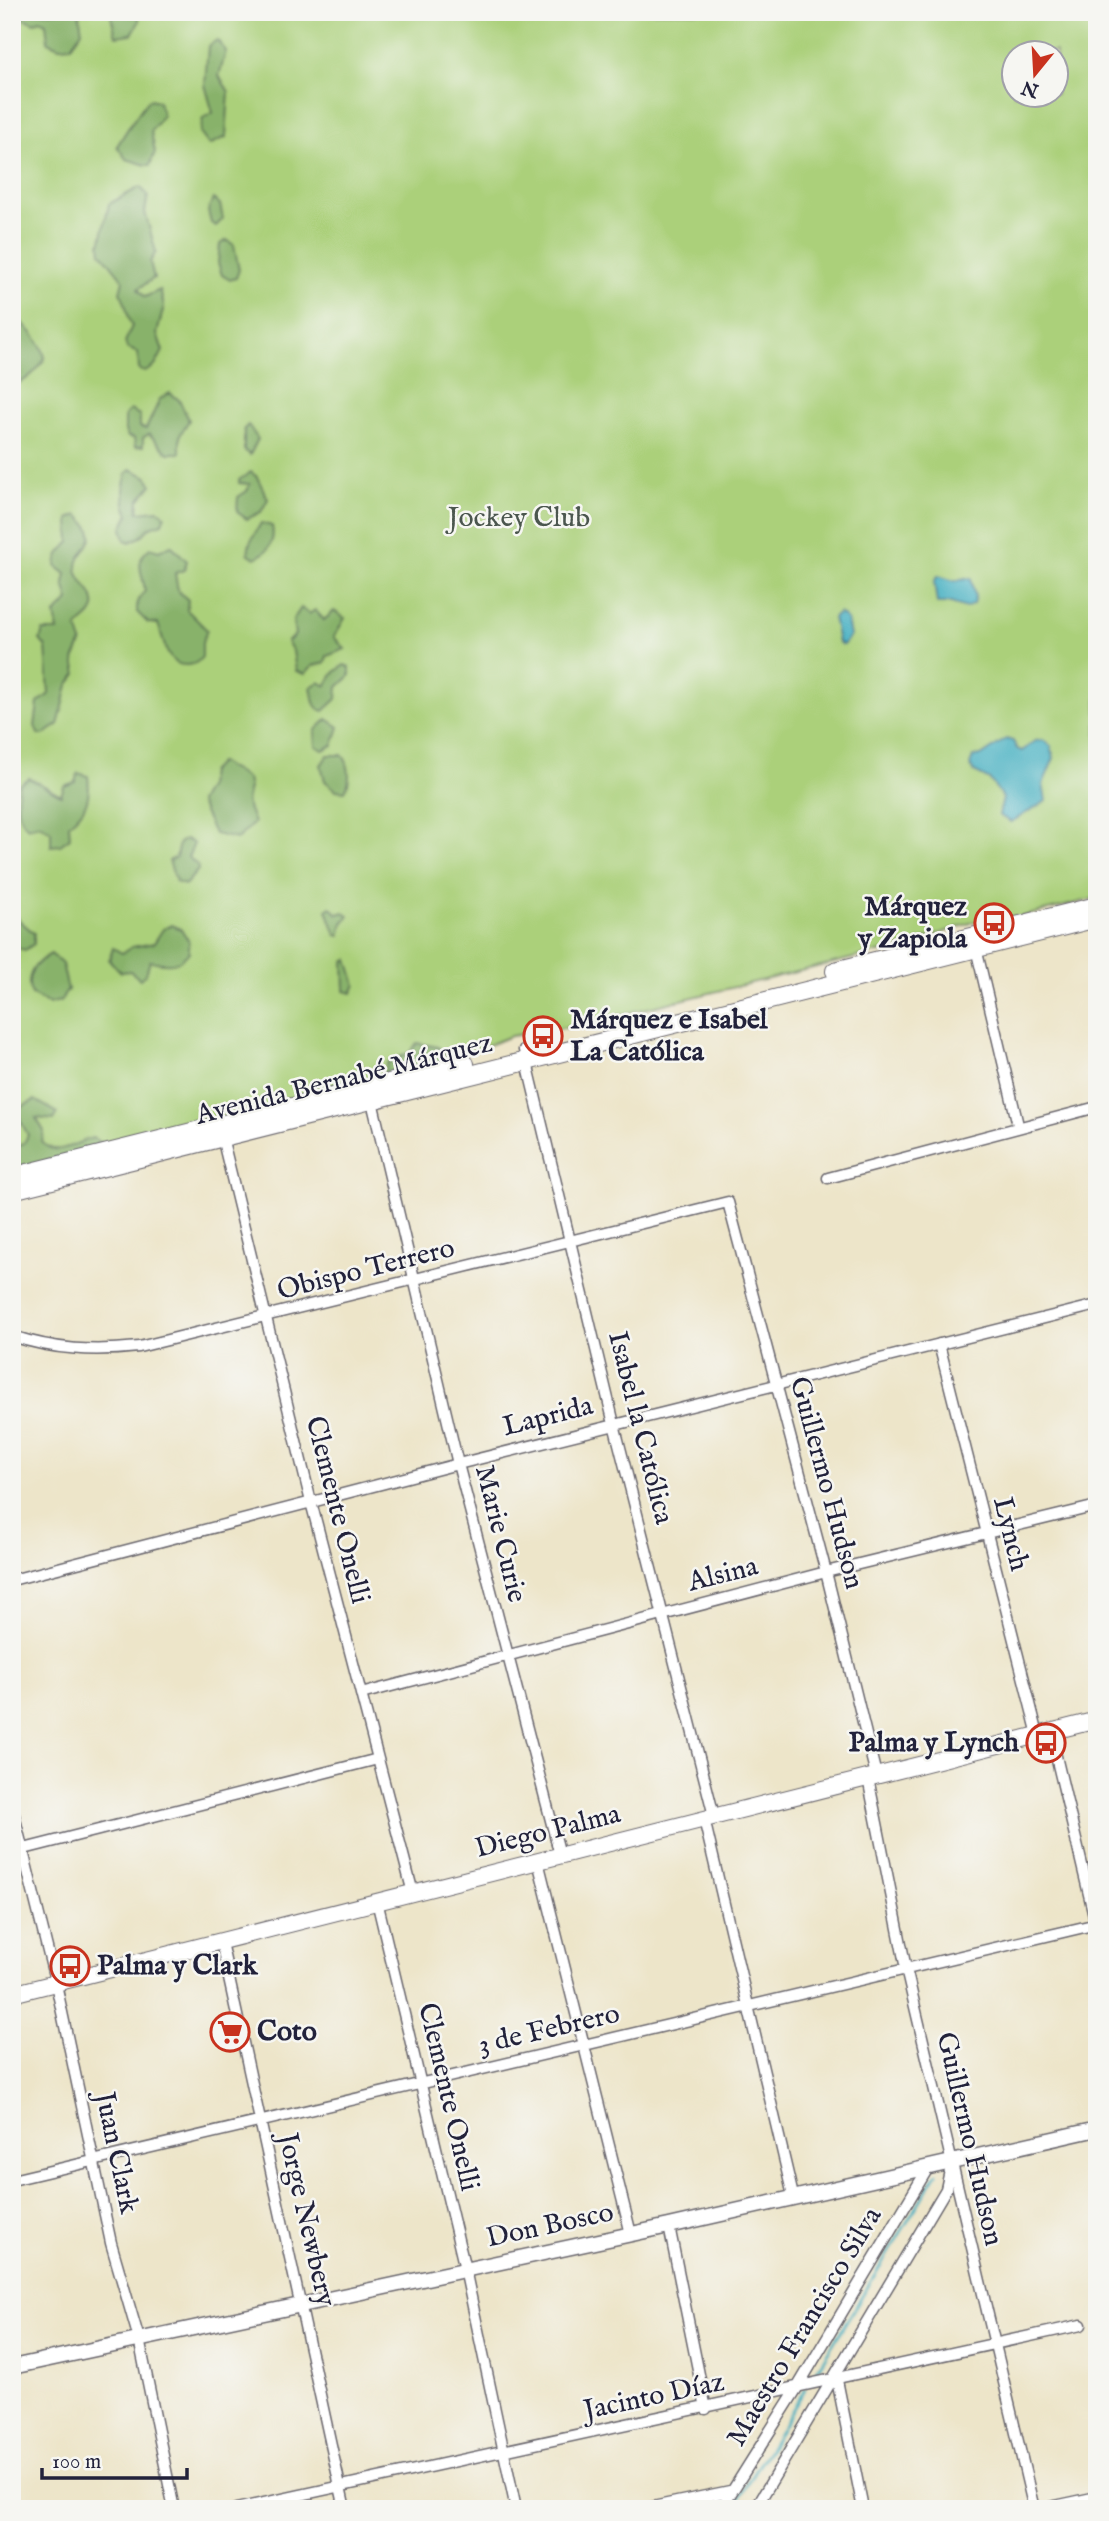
<svg xmlns="http://www.w3.org/2000/svg" width="1109" height="2521" font-family="'IM FELL English',serif">
<style>
.green{fill:#abd07a;stroke:#66795a;stroke-width:2;fill-rule:evenodd}
.forest{fill:#88b26a;stroke:#556a52;stroke-width:2}
.water{fill:#43afc1;stroke:#32687e;stroke-width:2}
.lines{fill:none;stroke-linecap:round;stroke-linejoin:round}
.stream{stroke:#43afc1;stroke-width:2.5}
.minor-casing{stroke:#69666d;stroke-width:13}
.tertiary-casing{stroke:#69666d;stroke-width:17}
.secondary-casing{stroke:#69666d;stroke-width:18}
.primary-casing{stroke:#69666d;stroke-width:20}
.minor{stroke:#fff;stroke-width:10}
.tertiary{stroke:#fff;stroke-width:14}
.secondary{stroke:#fff;stroke-width:16}
.primary{stroke:#fff;stroke-width:18}
.labels{text-anchor:middle;dominant-baseline:central;stroke-width:5;stroke-linejoin:round;paint-order:stroke}
.park-label{font-size:28px;fill:#4b564e;stroke:#f6f6f2}
.poi-label{font-size:28px;font-weight:bold;fill:#22223b;stroke:#f6f6f2;text-anchor:start}
.street-label{font-size:28px;fill:#22223b;stroke:#f6f6f2}
</style>
<rect width="100%" height="100%" fill="#f6f6f2"/>
<filter id="ink" filterUnits="userSpaceOnUse"><feTurbulence type="fractalNoise" baseFrequency=".0143" numOctaves="2"/><feDisplacementMap in="SourceGraphic" scale="14" xChannelSelector="R" yChannelSelector="G"/><feConvolveMatrix kernelMatrix="1 2 1 2 8 2 1 2 1" color-interpolation-filters="sRGB"/></filter>
<filter id="wash" filterUnits="userSpaceOnUse"><feTurbulence type="fractalNoise" baseFrequency=".00686" numOctaves="4" result="noise"/><feDisplacementMap in="SourceGraphic" scale="28" xChannelSelector="R" yChannelSelector="G"/><feGaussianBlur stdDeviation="1.57" result="paint"/><feColorMatrix in="noise" values="0 0 0 0 0 0 0 0 0 0 0 0 0 0 0 0 0 1.4 0 .05"/><feComposite in="paint" operator="in"/></filter>
<g filter="url(#wash)">
<rect width="100%" height="100%" fill="#ede5c9"/>
<path class="green" d="M 12,12 L 1097,12 L 1097,898 L 1020,917 L 979,920 L 907,945 L 570,1027 L 511,1036 L 445,1062 L 12,1171 ZM 1014,52 L 1056,52 L 1056,94 L 1014,94 Z"/>
<path class="forest" d="M 12,12 L 79,12 L 82,31 L 71,46 L 59,47 L 48,42 L 46,23 L 40,20 L 34,23 L 23,18 L 18,29 L 12,32 Z
M 110,12 L 139,12 L 139,22 L 132,34 L 116,36 Z
M 217,40 L 226,51 L 219,76 L 229,92 L 226,137 L 209,145 L 200,133 L 203,118 L 213,113 L 205,85 L 208,46 Z
M 150,99 L 158,101 L 163,115 L 151,131 L 155,152 L 150,165 L 146,165 L 126,159 L 117,146 C 122,138 145,101 150,99 Z
M 140,187 L 148,195 L 145,212 L 156,252 L 150,262 L 154,278 L 138,289 L 145,297 L 160,290 L 164,306 L 157,334 L 163,351 L 155,366 L 145,372 L 139,370 L 138,353 L 127,348 L 125,342 L 132,326 C 125,313 128,304 120,292 L 123,280 L 101,252 L 100,245 L 109,204 Z
M 213,199 L 220,204 L 223,219 L 216,226 L 211,223 L 208,211 Z
M 227,240 L 234,245 L 239,270 L 236,278 L 230,280 L 222,275 L 218,263 L 220,244 Z
M 12,318 C 25,320 42,344 45,357 C 41,368 24,384 12,385 Z
M 170,393 L 179,400 L 189,420 L 180,435 L 180,453 L 168,453 L 149,434 L 143,438 L 143,446 L 135,447 L 134,438 L 128,437 L 125,431 L 125,415 L 130,410 L 140,415 L 140,427 L 146,429 L 160,399 Z
M 248,425 L 258,439 L 250,455 L 244,450 L 244,429 Z
M 131,469 L 147,477 L 152,485 L 139,500 L 138,512 L 158,510 L 165,515 L 162,523 L 150,527 L 141,537 L 130,542 L 125,540 L 122,528 L 129,514 C 123,504 121,476 131,469 Z
M 251,472 L 257,477 L 268,499 L 261,512 L 247,519 L 237,512 L 238,497 L 247,491 L 250,484 L 239,483 L 239,480 Z
M 78,515 C 109,542 76,548 77,568 C 77,582 97,591 94,608 C 92,618 82,620 77,628 L 82,642 L 74,660 L 77,674 L 68,685 C 65,699 62,711 58,725 L 43,735 L 38,734 L 35,726 L 38,703 L 49,694 L 46,647 L 40,640 L 43,631 L 58,631 L 55,614 L 69,601 L 64,583 L 66,574 L 56,566 C 57,553 62,551 70,542 L 69,519 Z
M 261,523 L 272,526 C 275,541 269,552 255,558 L 248,553 L 250,542 Z
M 171,545 L 187,561 L 184,570 L 175,573 L 178,591 L 188,600 L 187,610 L 207,630 L 202,643 L 202,657 C 198,662 196,664 188,665 C 165,667 164,639 158,624 L 148,623 L 137,612 L 137,602 L 145,591 C 143,574 133,561 150,548 L 159,551 Z
M 301,608 L 309,614 L 315,610 L 324,620 L 334,611 L 345,618 L 334,637 L 345,649 L 327,656 L 325,663 L 312,666 L 305,674 L 296,671 L 293,651 L 287,642 L 295,635 L 293,620 Z
M 344,665 L 350,667 L 350,676 L 338,687 L 337,699 L 324,711 C 311,708 314,697 311,687 L 319,682 L 326,686 L 334,673 Z
M 327,719 L 339,727 L 333,745 L 323,750 L 316,746 L 315,731 Z
M 328,755 L 342,755 C 350,763 351,781 345,791 L 336,790 L 325,781 L 321,765 Z
M 220,762 L 247,779 L 249,788 L 246,802 L 254,823 L 237,839 L 214,834 L 199,802 L 208,786 L 210,772 Z
M 78,773 L 88,776 C 91,799 86,810 69,824 L 70,838 L 60,845 L 51,846 L 51,831 L 39,824 L 28,827 C 13,814 18,800 19,784 L 29,778 L 61,795 L 64,786 L 75,782 Z
M 186,839 L 194,844 L 188,857 L 198,866 L 198,870 L 185,885 L 176,882 L 169,861 L 176,857 L 179,843 Z
M 330,907 L 338,914 L 344,912 L 349,916 L 343,923 L 340,936 L 336,935 L 327,910 Z
M 12,909 L 20,921 L 34,933 L 34,944 L 25,950 L 14,947 Z
M 172,925 L 181,929 L 189,941 L 189,952 C 177,968 165,963 150,961 L 146,974 L 140,979 L 130,971 L 121,972 L 109,960 L 113,948 L 122,953 L 132,947 L 154,943 L 163,929 Z
M 51,954 L 62,964 L 68,990 L 60,1001 L 49,1004 L 32,995 C 23,977 35,962 51,954 Z
M 348,959 L 356,985 L 352,993 L 345,991 L 344,961 Z
M 417,1043 L 438,1047 L 450,1059 L 384,1076 L 387,1063 L 409,1053 Z
M 35,1100 L 58,1113 L 54,1120 L 36,1118 L 44,1131 L 42,1142 C 56,1159 76,1141 93,1138 L 104,1145 L 12,1171 L 12,1150 L 24,1143 L 28,1135 L 20,1120 L 19,1108 Z"/>
<path class="water" d="M 938,576 L 955,581 L 971,578 L 975,597 L 973,604 L 966,608 L 951,603 L 937,603 L 934,582 Z
M 839,613 L 847,620 L 850,636 L 843,645 L 838,642 L 833,618 Z
M 1006,739 L 1013,741 L 1017,749 L 1022,751 L 1035,741 L 1043,740 L 1051,746 L 1054,758 L 1043,784 L 1046,801 L 1011,822 L 999,815 L 1003,798 L 990,780 L 974,772 L 970,765 L 973,757 L 981,756 Z"/>
<g class="lines">
<path class="stream" d="M 811,2380 L 937,2173
M 733,2509 L 805,2389"/>
</g>
</g>
<g filter="url(#ink)">
<g class="lines">
<g class="minor-casing">
<path id="minor" d="M 975,944 L 1018,1125
M 524,1050 L 614,1424 L 714,1816
M 372,1101 L 458,1464 L 560,1855
M 222,1137 L 311,1502 L 413,1893
M 828,1178 L 1097,1107
M 12,1336 C 55,1350 94,1352 139,1347 L 728,1202 L 826,1572 L 876,1775
M 939,1344 L 1038,1735
M 12,1580 L 458,1464 L 1097,1305
M 361,1694 L 826,1572 L 1097,1506
M 1050,1731 L 1097,1928
M 868,1778 L 906,1969 L 1034,2509
M 12,1807 L 56,1984 L 111,2243 L 139,2339 L 174,2509
M 704,1819 L 793,2196
M 12,1852 L 378,1759
M 538,1861 L 631,2234
M 377,1901 L 465,2269 L 516,2509
M 221,1942 L 345,2509
M 12,2180 L 1097,1924
M 669,2226 L 706,2409
M 837,2380 L 863,2509
M 236,2509 L 1081,2325
M 643,2509 L 730,2491
M 721,2509 L 797,2388 L 928,2168
M 755,2509 L 946,2189 L 951,2166
M 1041,2509 L 1097,2497"/>
</g>
<g class="tertiary-casing">
<path id="tertiary" d="M 12,2367 L 669,2226 L 1097,2129"/>
</g>
<g class="secondary-casing">
<path id="secondary" d="M 12,1994 L 1097,1720"/>
</g>
<g class="primary-casing">
<path id="primary" d="M 835,971 L 1097,906
M 12,1177 L 465,1064
M 12,1190 L 1097,918"/>
</g>
<use href="#minor" class="minor"/>
<use href="#tertiary" class="tertiary"/>
<use href="#secondary" class="secondary"/>
<use href="#primary" class="primary"/>
</g>
</g>
<defs>
<g id="bus-ring" transform="scale(2.0125)"><circle r="9.5" fill="#f6f6f2" stroke="#c8321e" stroke-width="1.5"/><path d="M-5-6H5V4H4V6H2V4H-2V6H-4V4H-5ZM-3.5-4V0h7V-4ZM-3.5 1.2v1.5H-2V1.2ZM2 1.2v1.5H3.5V1.2Z" fill="#c8321e"/></g>
<g id="supermarket-ring" transform="scale(2.0125)"><circle r="9.5" fill="#f6f6f2" stroke="#c8321e" stroke-width="1.5"/><path d="M-6-5.5h2.5l.6 2H6L4.5 2H-2.5L-4.4-4H-6ZM-1.5 3.2a1.3 1.3 0 1 0 .1 0ZM3 3.2a1.3 1.3 0 1 0 .1 0Z" fill="#c8321e"/></g>
</defs>
<g fill-rule="evenodd">
<use href="#bus-ring" x="994" y="923"/>
<use href="#bus-ring" x="543" y="1036"/>
<use href="#bus-ring" x="1046" y="1743"/>
<use href="#bus-ring" x="70" y="1966"/>
<use href="#supermarket-ring" x="230" y="2032"/>
</g>
<g class="labels">
<g class="park-label">
<text x="519" y="518">Jockey Club</text>
</g>
<g class="poi-label">
<text x="967" y="907" text-anchor="end">Márquez<tspan x="967" dy="32">y Zapiola</tspan></text>
<text x="570" y="1020">Márquez e Isabel<tspan x="570" dy="32">La Católica</tspan></text>
<text x="1019" y="1743" text-anchor="end">Palma y Lynch</text>
<text x="97" y="1966">Palma y Clark</text>
<text x="257" y="2032">Coto</text>
</g>
<g class="street-label">
<text transform="translate(344 1080) rotate(-14)">Avenida Bernabé Márquez</text>
<text transform="translate(366 1270) rotate(-14)">Obispo Terrero</text>
<text transform="translate(548 1417) rotate(-14)">Laprida</text>
<text transform="translate(640 1428) rotate(76)">Isabel la Católica</text>
<text transform="translate(826 1483) rotate(75)">Guillermo Hudson</text>
<text transform="translate(337 1510) rotate(76)">Clemente Onelli</text>
<text transform="translate(500 1534) rotate(76)">Marie Curie</text>
<text transform="translate(1010 1534) rotate(76)">Lynch</text>
<text transform="translate(723 1575) rotate(-14)">Alsina</text>
<text transform="translate(548 1832) rotate(-14)">Diego Palma</text>
<text transform="translate(549 2030) rotate(-13)">3 de Febrero</text>
<text transform="translate(448 2097) rotate(77)">Clemente Onelli</text>
<text transform="translate(969 2139) rotate(77)">Guillermo Hudson</text>
<text transform="translate(116 2153) rotate(78)">Juan Clark</text>
<text transform="translate(306 2220) rotate(77)">Jorge Newbery</text>
<text transform="translate(550 2226) rotate(-12)">Don Bosco</text>
<text transform="translate(805 2327) rotate(-59)">Maestro Francisco Silva</text>
<text transform="translate(654 2397) rotate(-12)">Jacinto Díaz</text>
</g>
</g>
<rect width="1109" height="2521" fill="none" stroke="#f6f6f2" stroke-width="42"/>
<g transform="translate(1035 74) rotate(198)"><circle r="33" fill="#f6f6f2" stroke="#a1a1a9" stroke-width="2"/>
<path d="M0-5L12 26L0 18L-12 26Z" fill="#c8321e"/>
<text y="-10" font-size="19" font-weight="bold" text-anchor="middle" fill="#22223b">N</text>
</g>
<path d="M42 2468v10h145v-10" fill="none" stroke="#22223b" stroke-width="3.5"/>
<text x="52" y="2468" font-size="21" fill="#22223b" stroke="#f6f6f2" stroke-width="5" paint-order="stroke">100 m</text>
</svg>
